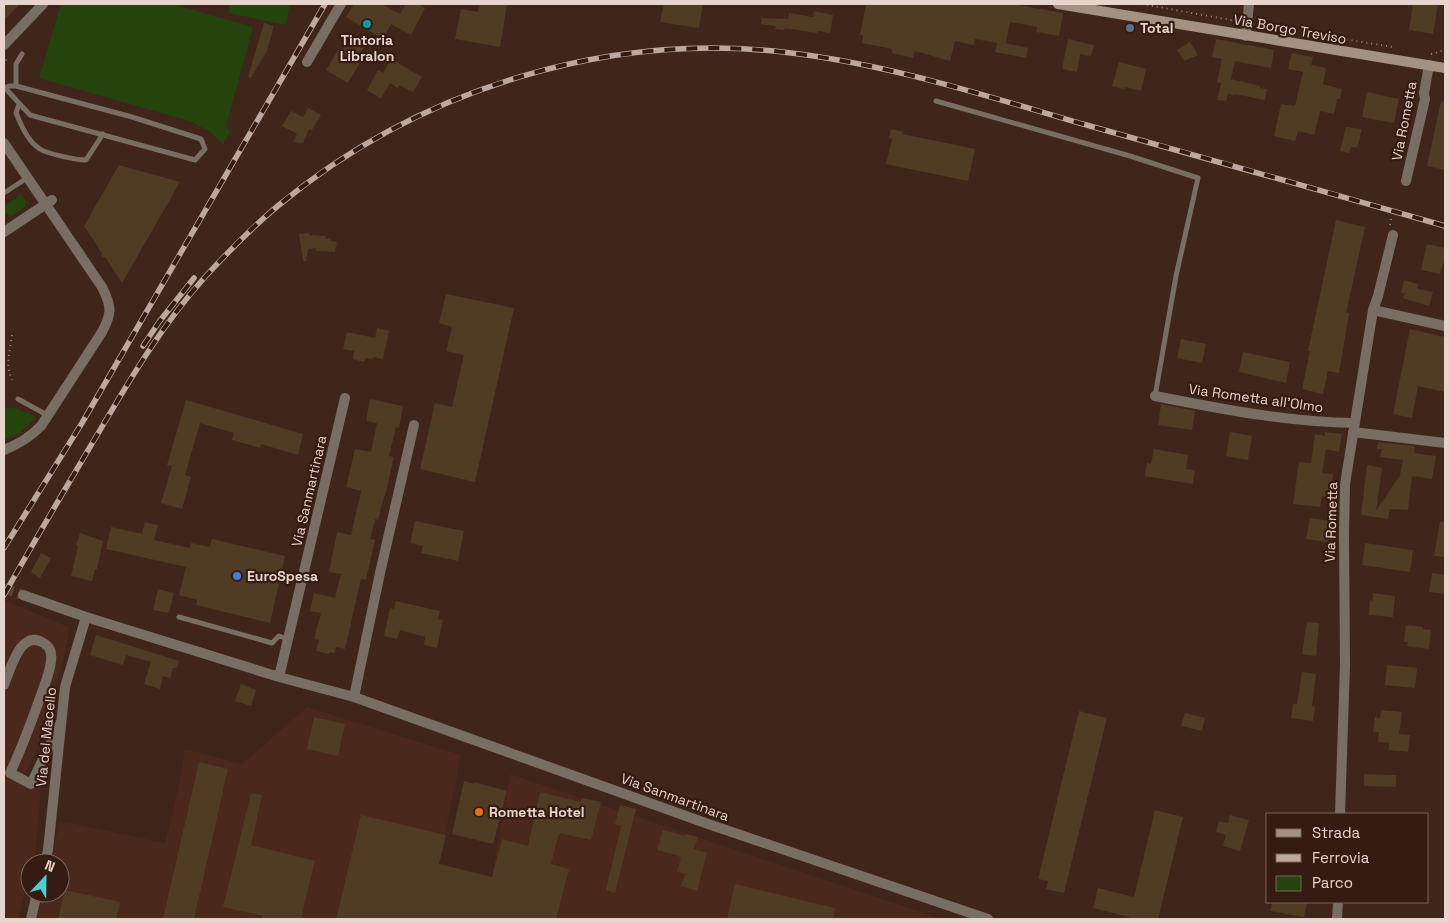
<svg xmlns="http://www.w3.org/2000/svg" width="1449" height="923" font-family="'Space Grotesk',sans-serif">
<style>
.built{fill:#4a281b}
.green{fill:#24430d}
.building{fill:#503b25}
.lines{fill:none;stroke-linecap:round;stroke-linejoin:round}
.street-tunnel{stroke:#593f36;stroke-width:10;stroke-dasharray:10 5;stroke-linecap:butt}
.path{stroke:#978078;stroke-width:2;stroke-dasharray:1 4;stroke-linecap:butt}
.lane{stroke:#786e64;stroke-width:5}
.street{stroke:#786e64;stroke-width:10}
.secondary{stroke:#a39282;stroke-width:10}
.rail-casing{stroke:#bda8a0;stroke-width:5.5}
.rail{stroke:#351b11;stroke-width:4;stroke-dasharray:11;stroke-linecap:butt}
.culture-dot{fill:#0f9aa8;stroke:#351b11;stroke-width:2}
.service-dot{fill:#5c6f8a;stroke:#351b11;stroke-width:2}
.shop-dot{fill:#3f7fe0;stroke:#351b11;stroke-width:2}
.food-dot{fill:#e8710a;stroke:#351b11;stroke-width:2}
.labels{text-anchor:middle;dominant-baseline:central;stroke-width:4.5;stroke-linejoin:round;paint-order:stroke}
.poi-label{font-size:14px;font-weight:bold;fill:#e7d4cd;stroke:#351b11;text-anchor:start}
.street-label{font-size:14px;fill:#e7d4cd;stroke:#351b11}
</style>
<rect width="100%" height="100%" fill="#40251b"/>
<path class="built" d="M 4,600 L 68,627 L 68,638 L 60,672 L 38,747 L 24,777 L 41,788 L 35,855 L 33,863 L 30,863 L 30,873 L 18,919 L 4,919 Z
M 307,707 L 461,755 L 438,869 L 491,882 L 510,774 L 942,919 L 37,919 L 43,893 L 60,893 L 60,863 L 50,863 L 60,821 L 165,843 L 178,790 L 185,749 L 242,764 Z"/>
<path class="green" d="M 61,4 L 172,4 L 253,27 L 226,126 L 230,132 L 223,144 L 210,132 L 190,121 L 39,78 Z
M 230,4 L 290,4 L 286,25 L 228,13 Z
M 21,194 L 27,203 L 25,204 L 26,206 L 10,217 L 7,213 L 4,216 L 4,206 Z
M 4,407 L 18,409 L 34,416 L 35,419 L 19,433 L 4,440 Z"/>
<path class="building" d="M 4,4 L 20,4 L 4,20 Z
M 354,4 L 382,4 L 400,14 L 406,4 L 419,4 L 425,8 L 411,35 L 391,24 L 383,39 L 346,17 Z
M 480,4 L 507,4 L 500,47 L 455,39 L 461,9 L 478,12 Z
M 664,4 L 703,4 L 699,28 L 660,22 Z
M 866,4 L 1012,4 L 1063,13 L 1059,36 L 1036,32 L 1037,27 L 1010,22 L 1006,43 L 1028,48 L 1026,58 L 995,52 L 997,43 L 975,39 L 974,45 L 955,41 L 950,61 L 915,51 L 913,58 L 892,53 L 892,49 L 862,43 L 863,35 L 860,35 Z
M 1413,4 L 1438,4 L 1433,34 L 1409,30 Z
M 814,11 L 833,15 L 830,33 L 818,31 L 817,33 L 785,28 L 784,30 L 775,29 L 776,26 L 761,24 L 762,18 L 788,19 L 789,13 L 813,17 Z
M 264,23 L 274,26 L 267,51 L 251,78 L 248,77 Z
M 349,39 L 363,48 L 356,60 L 360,63 L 348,83 L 326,70 L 338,50 L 341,52 Z
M 1068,39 L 1094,45 L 1091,56 L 1080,54 L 1077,72 L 1062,69 Z
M 1216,39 L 1274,50 L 1271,68 L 1235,61 L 1231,79 L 1260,86 L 1260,88 L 1267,89 L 1265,100 L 1235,94 L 1234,95 L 1228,94 L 1226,101 L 1217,100 L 1221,83 L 1217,82 L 1222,59 L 1212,57 Z
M 1190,42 L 1198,55 L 1184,61 L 1177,50 Z
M 1292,53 L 1313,57 L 1311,65 L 1326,68 L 1323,84 L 1342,89 L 1340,99 L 1337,99 L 1334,114 L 1320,111 L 1314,135 L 1298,131 L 1295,141 L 1274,136 L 1281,104 L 1295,106 L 1303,72 L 1288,69 Z
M 391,59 L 422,77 L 413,92 L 399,85 L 398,88 L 390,83 L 381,99 L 367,90 L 378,70 L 383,73 Z
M 1119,62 L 1146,69 L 1141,91 L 1125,87 L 1124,89 L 1112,86 Z
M 1367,92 L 1399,99 L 1394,123 L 1362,117 Z
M 1441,101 L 1445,102 L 1445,170 L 1427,166 Z
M 308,108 L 321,115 L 312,130 L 309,129 L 303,143 L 293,142 L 297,134 L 282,126 L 291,111 L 303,117 Z
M 1346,127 L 1362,129 L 1357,148 L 1351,147 L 1349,153 L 1340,151 Z
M 891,129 L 903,132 L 902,134 L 975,149 L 968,181 L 886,164 L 892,139 L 889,138 Z
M 119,165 L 180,182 L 122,283 L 106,258 L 101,256 L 102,253 L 84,226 Z
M 1336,220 L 1365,227 L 1346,313 L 1349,313 L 1339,373 L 1328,371 L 1323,394 L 1302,389 L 1310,351 L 1308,351 Z
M 309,233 L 309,235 L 325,236 L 326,239 L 330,238 L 331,241 L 337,242 L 335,252 L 316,251 L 316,248 L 308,249 L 306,261 L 303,261 L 299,234 Z
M 1427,244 L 1445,248 L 1445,264 L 1443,263 L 1440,274 L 1421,270 Z
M 1404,280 L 1418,284 L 1417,289 L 1433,292 L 1429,306 L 1403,298 L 1404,293 L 1401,293 Z
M 446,294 L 514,308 L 475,482 L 420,469 L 435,403 L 452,407 L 464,355 L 446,351 L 452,327 L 439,323 Z
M 377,328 L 389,331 L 383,359 L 373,357 L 373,359 L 366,358 L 364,362 L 353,359 L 354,351 L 343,349 L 347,332 L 375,338 Z
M 1410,329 L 1445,337 L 1445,392 L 1418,386 L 1412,418 L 1393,414 Z
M 1181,339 L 1206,344 L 1202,363 L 1177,358 Z
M 1243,352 L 1290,362 L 1286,383 L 1239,372 Z
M 370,399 L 403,406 L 399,428 L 396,427 L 389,456 L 394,457 L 385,496 L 384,496 L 378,520 L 375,519 L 370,539 L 375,540 L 366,580 L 361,579 L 345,649 L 336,647 L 335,653 L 329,652 L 329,654 L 316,651 L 319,640 L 314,639 L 321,613 L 310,611 L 314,593 L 335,598 L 341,574 L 329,572 L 337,532 L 351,535 L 361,491 L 346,487 L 355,449 L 371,452 L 377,423 L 366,421 Z
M 186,400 L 303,434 L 298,455 L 261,444 L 260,448 L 232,440 L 234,433 L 200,423 L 185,475 L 191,477 L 182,509 L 161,503 L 172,466 L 167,465 Z
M 1161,404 L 1195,411 L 1192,430 L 1158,425 Z
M 1230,432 L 1252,436 L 1248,460 L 1226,456 Z
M 1325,432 L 1342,434 L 1339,452 L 1326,449 L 1322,473 L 1333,474 L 1330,497 L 1322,496 L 1320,507 L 1293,504 L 1299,462 L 1311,463 L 1315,434 L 1325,436 Z
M 1378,442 L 1415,446 L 1414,453 L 1436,456 L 1432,479 L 1412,476 L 1408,510 L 1390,509 L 1388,519 L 1361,515 L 1367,465 L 1382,468 L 1376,511 L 1400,475 L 1403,460 L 1380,457 L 1382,449 L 1377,449 Z
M 1154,449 L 1188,455 L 1186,469 L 1195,470 L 1193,484 L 1145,476 L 1147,463 L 1151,464 Z
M 1310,518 L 1330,521 L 1327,542 L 1306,539 Z
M 415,521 L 464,531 L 458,561 L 421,553 L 423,546 L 410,543 Z
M 145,522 L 158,525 L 154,540 L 190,548 L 191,543 L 210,547 L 212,539 L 285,556 L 270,623 L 196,605 L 197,600 L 179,595 L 186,567 L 106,549 L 111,527 L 142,534 Z
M 1440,522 L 1445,522 L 1445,557 L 1434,556 Z
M 80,533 L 103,541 L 97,569 L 95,569 L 92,581 L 71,576 L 78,546 L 76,545 Z
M 1365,543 L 1413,550 L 1410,572 L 1362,565 Z
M 41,553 L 51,558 L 40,578 L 31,572 Z
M 1432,573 L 1445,575 L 1445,594 L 1429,592 Z
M 158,589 L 174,593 L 169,613 L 153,610 Z
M 1373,593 L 1395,596 L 1393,617 L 1369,615 L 1370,600 L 1373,601 Z
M 396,601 L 440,611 L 438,619 L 443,620 L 437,648 L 424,645 L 425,637 L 400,630 L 397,639 L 384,636 L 390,608 L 394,609 Z
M 1307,622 L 1319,623 L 1316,656 L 1302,654 Z
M 1406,625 L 1423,627 L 1423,629 L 1431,630 L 1429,649 L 1407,646 L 1408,642 L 1404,642 Z
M 96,635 L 179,661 L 177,668 L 173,668 L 170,678 L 163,676 L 160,689 L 144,684 L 151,662 L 126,655 L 123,665 L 90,655 Z
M 1387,665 L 1417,668 L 1415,688 L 1385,685 Z
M 1302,672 L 1316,674 L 1312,706 L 1315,707 L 1313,721 L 1291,718 L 1293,704 L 1297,704 Z
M 241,684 L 256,690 L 251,706 L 235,701 Z
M 1381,710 L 1402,712 L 1399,734 L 1410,735 L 1408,752 L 1389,750 L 1389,743 L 1378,742 L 1379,732 L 1373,732 L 1375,717 L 1380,718 Z
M 1079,711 L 1107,718 L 1064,893 L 1046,889 L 1048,881 L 1038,879 Z
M 1185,713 L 1205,718 L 1202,731 L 1181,726 Z
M 314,717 L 345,724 L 338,756 L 307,749 Z
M 199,762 L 228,769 L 194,919 L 163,919 Z
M 1364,774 L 1396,775 L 1396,787 L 1364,786 Z
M 464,781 L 474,784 L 474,782 L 507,791 L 493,844 L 452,834 Z
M 540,792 L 581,802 L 582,798 L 601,802 L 591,840 L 559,833 L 551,864 L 569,869 L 556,919 L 336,919 L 361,815 L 446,835 L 439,864 L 492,877 L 502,839 L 528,846 Z
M 251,793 L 262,795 L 251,845 L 315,861 L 301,919 L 262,919 L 263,916 L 223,907 Z
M 620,805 L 636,809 L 615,893 L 606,890 L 621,826 L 615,824 Z
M 1155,810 L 1183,817 L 1158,919 L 1129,919 L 1129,917 L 1093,908 L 1098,888 L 1134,897 Z
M 1230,815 L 1249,820 L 1240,851 L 1223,846 L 1226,835 L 1216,832 L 1219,821 L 1228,823 Z
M 663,830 L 685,836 L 685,834 L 698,837 L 694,849 L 707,853 L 697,891 L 681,886 L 685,874 L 677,871 L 681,858 L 679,856 L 657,850 Z
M 735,884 L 835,908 L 833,919 L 727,919 Z
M 65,890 L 120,902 L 116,919 L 58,919 Z
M 1272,902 L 1307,902 L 1304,917 L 1270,911 Z"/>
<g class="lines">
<path class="street-tunnel" d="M 4,588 L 23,595"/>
<path class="path" d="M 1142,4 L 1236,21
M 1312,34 L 1393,47
M 1431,54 L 1445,50
M 4,65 L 8,56
M 1390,225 L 1391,219
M 12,335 C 10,351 5,365 12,380"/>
<path class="lane" d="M 16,86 L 16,64 L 22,54
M 4,88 L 9,86 L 16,86 L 132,117 L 201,139 L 205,149 L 195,160 L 30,115 L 5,88
M 936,101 L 1130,156 L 1198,178 L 1176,276 L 1155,396
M 19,104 L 16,113 C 21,125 28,142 40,149 C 48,154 76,160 86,160 L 103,134
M 4,193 L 27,178
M 18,399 L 47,415
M 179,617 L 272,643 L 279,636 L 288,639"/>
<path class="street" d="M 1246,36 L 1249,4
M 4,45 L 43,4
M 307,62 L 341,4
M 4,143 L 102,287 C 112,307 112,313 102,332 L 41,426 C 29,438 19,444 4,450
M 1406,181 L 1425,99 L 1424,93 L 1429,65
M 4,232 L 52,200
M 1373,310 L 1445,326
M 1155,396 C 1221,409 1287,422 1354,423
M 1353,432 L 1445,443
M 23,595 L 86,617 L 279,677 L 354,697 L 711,825 L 988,919
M 279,677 L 345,398
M 4,685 C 11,668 21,627 45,644 C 51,648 52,654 51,661 C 50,673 44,686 40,698 C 31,723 22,748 10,773 L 31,784 L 61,722
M 354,697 L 380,573 L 414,425
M 1340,814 L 1345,665 L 1344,536 L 1345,484 L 1373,310 L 1378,296 L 1393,235
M 45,863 L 48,850 L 65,687 L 86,617
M 31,919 L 37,893
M 1337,919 L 1338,902"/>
<path class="secondary" d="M 1058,4 L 1445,68"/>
<g class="rail-casing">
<path id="rail" d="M 143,346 L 159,322 L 194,278
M 4,548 L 82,423 L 325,4
M 4,595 C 32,545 61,496 90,447 C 125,388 159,328 205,277 C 228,252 252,227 279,205 C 419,89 610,30 791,53 C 893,65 992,98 1090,126 C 1209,159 1327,192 1445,226"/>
</g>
<use href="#rail" class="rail"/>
</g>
<circle class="culture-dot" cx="367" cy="24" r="5"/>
<circle class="service-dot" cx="1130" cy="28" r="5"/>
<circle class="shop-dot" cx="237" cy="576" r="5"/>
<circle class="food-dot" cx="479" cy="812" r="5"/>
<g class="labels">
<g class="poi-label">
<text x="1140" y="28">Total</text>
<text x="367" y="40" text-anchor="middle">Tintoria<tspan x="367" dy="16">Libralon</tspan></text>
<text x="247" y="576">EuroSpesa</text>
<text x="489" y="812">Rometta Hotel</text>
</g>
<g class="street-label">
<text transform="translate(1290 29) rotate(10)">Via Borgo Treviso</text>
<text transform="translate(1404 121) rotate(-79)">Via Rometta</text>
<text transform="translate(1256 398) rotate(8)">Via Rometta all'Olmo</text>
<text transform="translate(309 491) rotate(-77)">Via Sanmartinara</text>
<text transform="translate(1331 522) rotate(-88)">Via Rometta</text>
<text transform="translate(46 737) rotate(-84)">Via del Macello</text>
<text transform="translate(675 797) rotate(20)">Via Sanmartinara</text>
</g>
</g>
<rect width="1449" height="923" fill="none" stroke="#e7d4cd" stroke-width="10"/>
<rect x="1266" y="813" width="162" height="90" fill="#351b11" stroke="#7c655c"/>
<rect x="1276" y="829" width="25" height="8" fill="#a39282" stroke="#7c655c"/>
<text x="1312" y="838" font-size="15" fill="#e7d4cd">Strada</text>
<rect x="1276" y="854" width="25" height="8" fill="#bda8a0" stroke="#7c655c"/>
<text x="1312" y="863" font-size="15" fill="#e7d4cd">Ferrovia</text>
<rect x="1276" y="876" width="25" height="15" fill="#24430d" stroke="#7c655c"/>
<text x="1312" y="888" font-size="15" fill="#e7d4cd">Parco</text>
<g transform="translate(45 878) rotate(22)"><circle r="24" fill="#351b11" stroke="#7c655c"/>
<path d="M0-4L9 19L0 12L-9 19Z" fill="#51ccd3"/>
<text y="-8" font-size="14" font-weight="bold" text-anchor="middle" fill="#e7d4cd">N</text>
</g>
</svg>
